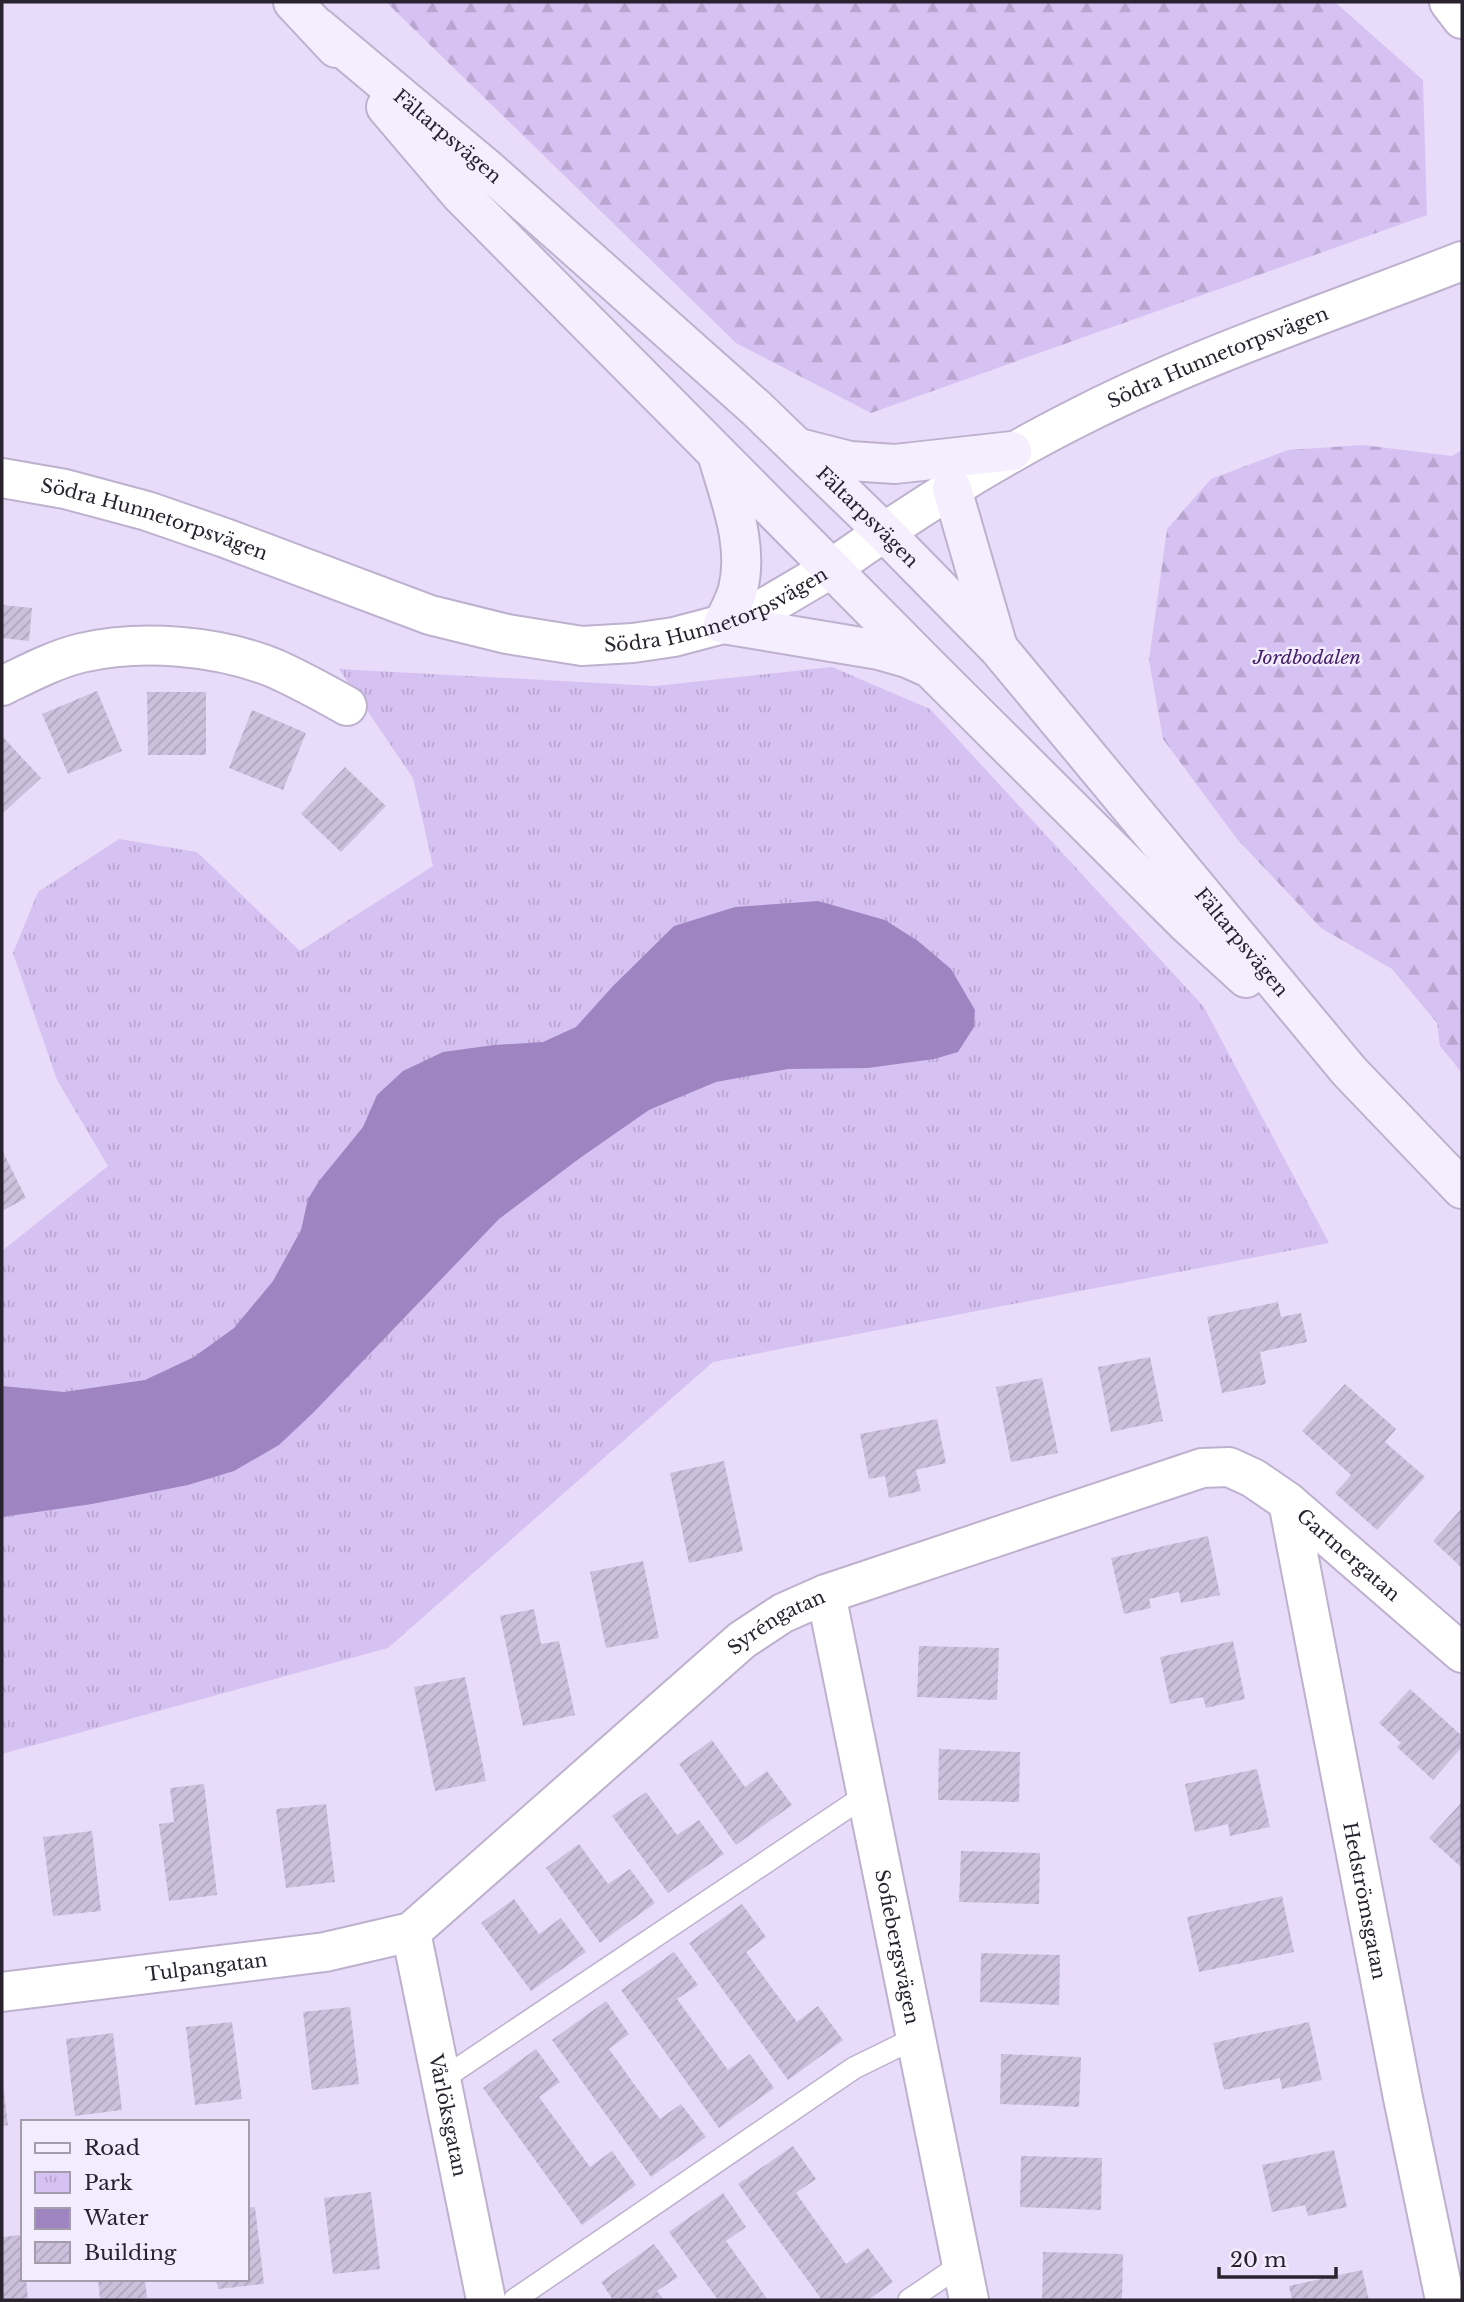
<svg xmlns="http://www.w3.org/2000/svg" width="1464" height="2302" font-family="'Libre Baskerville',serif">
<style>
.forest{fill:url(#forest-firs)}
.park{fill:url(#park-tufts)}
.water{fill:#9f84c2}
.building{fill:url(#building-hatch)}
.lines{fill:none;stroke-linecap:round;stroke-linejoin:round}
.service-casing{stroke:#bdb1ce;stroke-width:24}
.minor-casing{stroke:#bdb1ce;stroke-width:42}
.tertiary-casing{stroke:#bdb1ce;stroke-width:42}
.secondary-casing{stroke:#bdb1ce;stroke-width:42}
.service{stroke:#fff;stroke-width:21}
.minor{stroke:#fff;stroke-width:38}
.tertiary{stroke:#fff;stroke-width:38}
.secondary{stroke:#f5eeff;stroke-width:38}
.labels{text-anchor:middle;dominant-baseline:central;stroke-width:5;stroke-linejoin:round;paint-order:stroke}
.street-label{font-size:19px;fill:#28232e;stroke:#f3ecfe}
.park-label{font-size:19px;font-style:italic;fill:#46206a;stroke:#f3ecfe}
</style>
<defs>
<pattern id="forest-firs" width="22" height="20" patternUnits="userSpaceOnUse" patternTransform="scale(1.75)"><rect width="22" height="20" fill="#d6c2f2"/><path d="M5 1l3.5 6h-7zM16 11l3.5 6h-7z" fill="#b8a6d0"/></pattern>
<pattern id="park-tufts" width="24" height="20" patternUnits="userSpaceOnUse" patternTransform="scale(1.75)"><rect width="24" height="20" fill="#d6c2f2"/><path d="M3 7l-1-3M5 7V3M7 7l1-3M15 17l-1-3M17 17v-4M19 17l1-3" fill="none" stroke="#b8a6d0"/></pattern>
<pattern id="building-hatch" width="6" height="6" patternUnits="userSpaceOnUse" patternTransform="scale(1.75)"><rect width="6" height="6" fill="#ccc0dd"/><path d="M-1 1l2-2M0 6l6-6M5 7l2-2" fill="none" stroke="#afa5be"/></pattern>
</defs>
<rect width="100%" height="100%" fill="#e8dcfa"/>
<path class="forest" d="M 386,2 L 1335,2 L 1423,80 L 1427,215 L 871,413 L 736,343 Z
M 1363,445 L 1452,456 L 1462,450 L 1462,1073 L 1440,1046 L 1437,1023 L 1392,969 L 1321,928 L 1237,839 L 1163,739 L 1149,660 L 1167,529 L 1211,479 L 1288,450 Z"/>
<path class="park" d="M 832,667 L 930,709 L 1204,1007 L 1329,1243 L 713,1362 L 388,1648 L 2,1754 L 2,1251 L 108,1166 L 57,1080 L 13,953 L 38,892 L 119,839 L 197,852 L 300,951 L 433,866 L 413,778 L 339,669 L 655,686 Z"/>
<path class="water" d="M 818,901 L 885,920 L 918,941 L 951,969 L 975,1010 L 974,1027 L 958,1052 L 934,1059 L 868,1068 L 788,1069 L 716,1082 L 649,1110 L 580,1158 L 499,1219 L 314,1412 L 279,1445 L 234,1471 L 188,1485 L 92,1504 L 2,1517 L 2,1386 L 64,1392 L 145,1380 L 194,1357 L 234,1328 L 273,1281 L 301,1230 L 308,1199 L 319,1181 L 363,1127 L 377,1095 L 403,1071 L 443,1052 L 494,1045 L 543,1042 L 576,1027 L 613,986 L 674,926 L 735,907 Z"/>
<path class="building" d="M 2,605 L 32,608 L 29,641 L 2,638 Z
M 97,691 L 122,751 L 68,774 L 42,714 Z
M 147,692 L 206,692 L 206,755 L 148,755 Z
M 252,710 L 306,733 L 283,790 L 229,768 Z
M 2,736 L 41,778 L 2,814 Z
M 345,767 L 386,806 L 341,852 L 301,814 Z
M 2,1150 L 26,1198 L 2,1211 Z
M 1278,1302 L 1281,1317 L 1301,1313 L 1307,1342 L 1260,1352 L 1266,1384 L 1222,1393 L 1207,1317 Z
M 1150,1357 L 1163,1421 L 1111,1432 L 1098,1367 Z
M 1042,1378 L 1058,1453 L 1011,1462 L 996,1387 Z
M 1345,1384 L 1396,1429 L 1385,1442 L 1425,1477 L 1377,1530 L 1335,1493 L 1351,1475 L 1302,1431 Z
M 937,1419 L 946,1463 L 916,1470 L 921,1491 L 889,1498 L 885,1476 L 869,1479 L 860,1434 Z
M 724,1461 L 743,1551 L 689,1563 L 670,1473 Z
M 1462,1508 L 1462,1568 L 1433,1541 Z
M 1208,1536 L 1220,1595 L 1181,1603 L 1179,1592 L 1149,1599 L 1151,1608 L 1124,1614 L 1111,1558 Z
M 643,1561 L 659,1638 L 606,1648 L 590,1572 Z
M 534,1609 L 541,1644 L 559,1641 L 575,1715 L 523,1726 L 500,1616 Z
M 1233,1641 L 1245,1699 L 1206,1708 L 1203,1697 L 1170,1704 L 1160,1657 Z
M 919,1646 L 999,1648 L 997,1700 L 917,1697 Z
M 465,1677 L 486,1781 L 435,1791 L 414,1687 Z
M 1410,1689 L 1462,1736 L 1462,1747 L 1433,1780 L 1397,1747 L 1401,1743 L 1379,1723 Z
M 712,1740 L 745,1787 L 767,1771 L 792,1805 L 736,1845 L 679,1764 Z
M 939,1749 L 1020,1752 L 1019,1802 L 938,1800 Z
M 1257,1769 L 1270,1827 L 1230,1836 L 1228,1824 L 1195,1832 L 1185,1784 Z
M 204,1784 L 217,1895 L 169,1901 L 159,1824 L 174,1822 L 170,1788 Z
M 646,1792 L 677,1835 L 699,1820 L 724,1854 L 668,1893 L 612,1816 Z
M 1462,1802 L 1462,1868 L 1429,1838 Z
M 326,1804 L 335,1882 L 286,1888 L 276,1809 Z
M 92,1831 L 101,1911 L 53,1916 L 43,1837 Z
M 579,1844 L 608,1884 L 630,1869 L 655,1903 L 600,1943 L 546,1868 Z
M 961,1851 L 1040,1853 L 1039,1904 L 959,1902 Z
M 1282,1896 L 1294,1952 L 1199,1972 L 1187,1917 Z
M 514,1899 L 539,1934 L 561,1918 L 586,1952 L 531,1991 L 481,1923 Z
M 742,1904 L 766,1937 L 746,1952 L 771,1987 L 797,2022 L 818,2006 L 843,2040 L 788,2080 L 689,1943 Z
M 674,1952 L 698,1985 L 677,1999 L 728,2070 L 750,2054 L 774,2088 L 719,2128 L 621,1990 Z
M 981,1953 L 1060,1955 L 1059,2005 L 980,2002 Z
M 606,2001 L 629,2034 L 609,2049 L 634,2084 L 660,2119 L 681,2104 L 706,2137 L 651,2177 L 552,2040 Z
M 350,2007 L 359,2084 L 312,2090 L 303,2012 Z
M 232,2022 L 242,2099 L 195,2105 L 186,2027 Z
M 1309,2022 L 1322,2080 L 1282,2089 L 1280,2078 L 1224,2090 L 1213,2043 Z
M 113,2033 L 122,2110 L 75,2116 L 66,2039 Z
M 536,2049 L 560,2082 L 539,2097 L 590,2167 L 612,2151 L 636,2185 L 582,2225 L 483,2088 Z
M 1001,2054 L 1081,2057 L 1079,2107 L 1000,2104 Z
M 2,2085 L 3,2085 L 8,2125 L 2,2126 Z
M 793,2146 L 816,2179 L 796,2193 L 846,2264 L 868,2248 L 893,2282 L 868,2300 L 822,2300 L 738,2184 Z
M 1334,2150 L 1347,2207 L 1308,2216 L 1305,2205 L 1272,2212 L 1262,2165 Z
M 1021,2156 L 1102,2158 L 1101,2210 L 1020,2207 Z
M 371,2192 L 380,2269 L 333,2274 L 324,2198 Z
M 723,2193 L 746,2227 L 726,2241 L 768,2300 L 718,2300 L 669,2232 Z
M 255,2207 L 264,2284 L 218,2289 L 216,2279 L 247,2279 L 247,2208 Z
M 20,2235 L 23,2279 L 26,2279 L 28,2300 L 2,2300 L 2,2237 Z
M 654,2244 L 678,2277 L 657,2291 L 664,2300 L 613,2300 L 601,2282 Z
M 1043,2252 L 1123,2254 L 1122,2300 L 1042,2300 Z
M 1362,2270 L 1369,2300 L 1292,2300 L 1289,2286 Z
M 98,2279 L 145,2279 L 147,2298 L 100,2300 Z"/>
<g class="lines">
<g class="service-casing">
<path id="service" d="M 441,2080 L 866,1795
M 514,2300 L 854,2068 L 915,2038
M 909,2300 L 962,2264"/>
</g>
<g class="minor-casing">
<g id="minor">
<path d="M 1449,2 L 1462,19"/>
<path id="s1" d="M 2,478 L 65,489 L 147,511 L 225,538 L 430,615 L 507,634 L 582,646 L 633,643 L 674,637 L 723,624 L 764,608 L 832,568"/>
<path d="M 2,686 C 27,674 53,660 81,653 C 141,639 218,645 276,669 C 300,680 324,693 347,706"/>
<path id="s2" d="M 1288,1502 L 1403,2098 L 1445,2300"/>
<path id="s3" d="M 826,1594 L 969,2300"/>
<path id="s4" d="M 411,1932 L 486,2300"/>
<path id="s5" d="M 2,1992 L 325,1952 L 411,1932 L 742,1640 L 783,1613 L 826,1594 L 1202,1468 L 1229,1467 L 1253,1478 L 1288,1502 L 1462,1653"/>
</g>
</g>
<g class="tertiary-casing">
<g id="tertiary">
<path id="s6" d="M 832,568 C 913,511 996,458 1085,414 C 1204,354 1337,310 1462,261"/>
</g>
</g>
<g class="secondary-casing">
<g id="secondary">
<path d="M 293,2 L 336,48"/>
<path id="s7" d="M 319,28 L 485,167 L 756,408 L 884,532 L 999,649 L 1349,1071 L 1462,1189"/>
<path d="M 386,107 L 460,194 L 930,668 L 1188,925 L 1246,978"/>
<path d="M 799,448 L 850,461 L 895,464 L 1012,451"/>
<path d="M 718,457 C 730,499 749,545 738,589 C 735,601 728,613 723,624 L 879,650 L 907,658 L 925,666"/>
<path d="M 952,489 L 997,644"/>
</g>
</g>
<use href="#service" class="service"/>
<use href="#minor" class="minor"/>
<use href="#tertiary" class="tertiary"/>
<use href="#secondary" class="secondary"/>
</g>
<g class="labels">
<g class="street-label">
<text stroke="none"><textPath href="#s7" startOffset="168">Fältarpsvägen</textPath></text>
<text stroke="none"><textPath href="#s6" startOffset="441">Södra Hunnetorpsvägen</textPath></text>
<text stroke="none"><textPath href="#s7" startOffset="735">Fältarpsvägen</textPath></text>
<text stroke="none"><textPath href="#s1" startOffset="158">Södra Hunnetorpsvägen</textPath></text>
<text stroke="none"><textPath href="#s1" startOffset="746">Södra Hunnetorpsvägen</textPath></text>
<text stroke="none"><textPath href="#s7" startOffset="1302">Fältarpsvägen</textPath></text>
<text stroke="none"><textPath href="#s5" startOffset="1524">Gartnergatan</textPath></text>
<text stroke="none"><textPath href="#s5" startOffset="894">Syréngatan</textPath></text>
<text stroke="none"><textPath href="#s2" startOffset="406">Hedströmsgatan</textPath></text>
<text stroke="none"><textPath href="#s3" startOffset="360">Sofiebergsvägen</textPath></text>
<text stroke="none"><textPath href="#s5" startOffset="206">Tulpangatan</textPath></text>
<text stroke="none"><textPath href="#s4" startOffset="187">Vårlöksgatan</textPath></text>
</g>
<g class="park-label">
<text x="1307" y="657">Jordbodalen</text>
</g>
</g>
<rect width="1464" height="2302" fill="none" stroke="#28232e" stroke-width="7"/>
<rect x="21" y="2120" width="228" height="161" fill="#f3ecfe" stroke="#a29cab" stroke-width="2"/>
<rect x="35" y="2143" width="35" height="10" fill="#f5eeff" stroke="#a29cab" stroke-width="2"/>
<text x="84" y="2155" font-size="21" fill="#28232e">Road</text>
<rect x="35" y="2172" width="35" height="21" fill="url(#park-tufts)" stroke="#a29cab" stroke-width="2"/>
<text x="84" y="2190" font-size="21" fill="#28232e">Park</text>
<rect x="35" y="2208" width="35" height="21" fill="#9f84c2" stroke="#a29cab" stroke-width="2"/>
<text x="84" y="2225" font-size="21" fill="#28232e">Water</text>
<rect x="35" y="2242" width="35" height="21" fill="url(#building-hatch)" stroke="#a29cab" stroke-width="2"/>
<text x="84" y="2260" font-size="21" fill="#28232e">Building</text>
<path d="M1219 2267v10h117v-10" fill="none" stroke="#28232e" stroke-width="3.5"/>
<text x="1230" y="2267" font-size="21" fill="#28232e" stroke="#f3ecfe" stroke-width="5" paint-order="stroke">20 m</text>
</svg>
